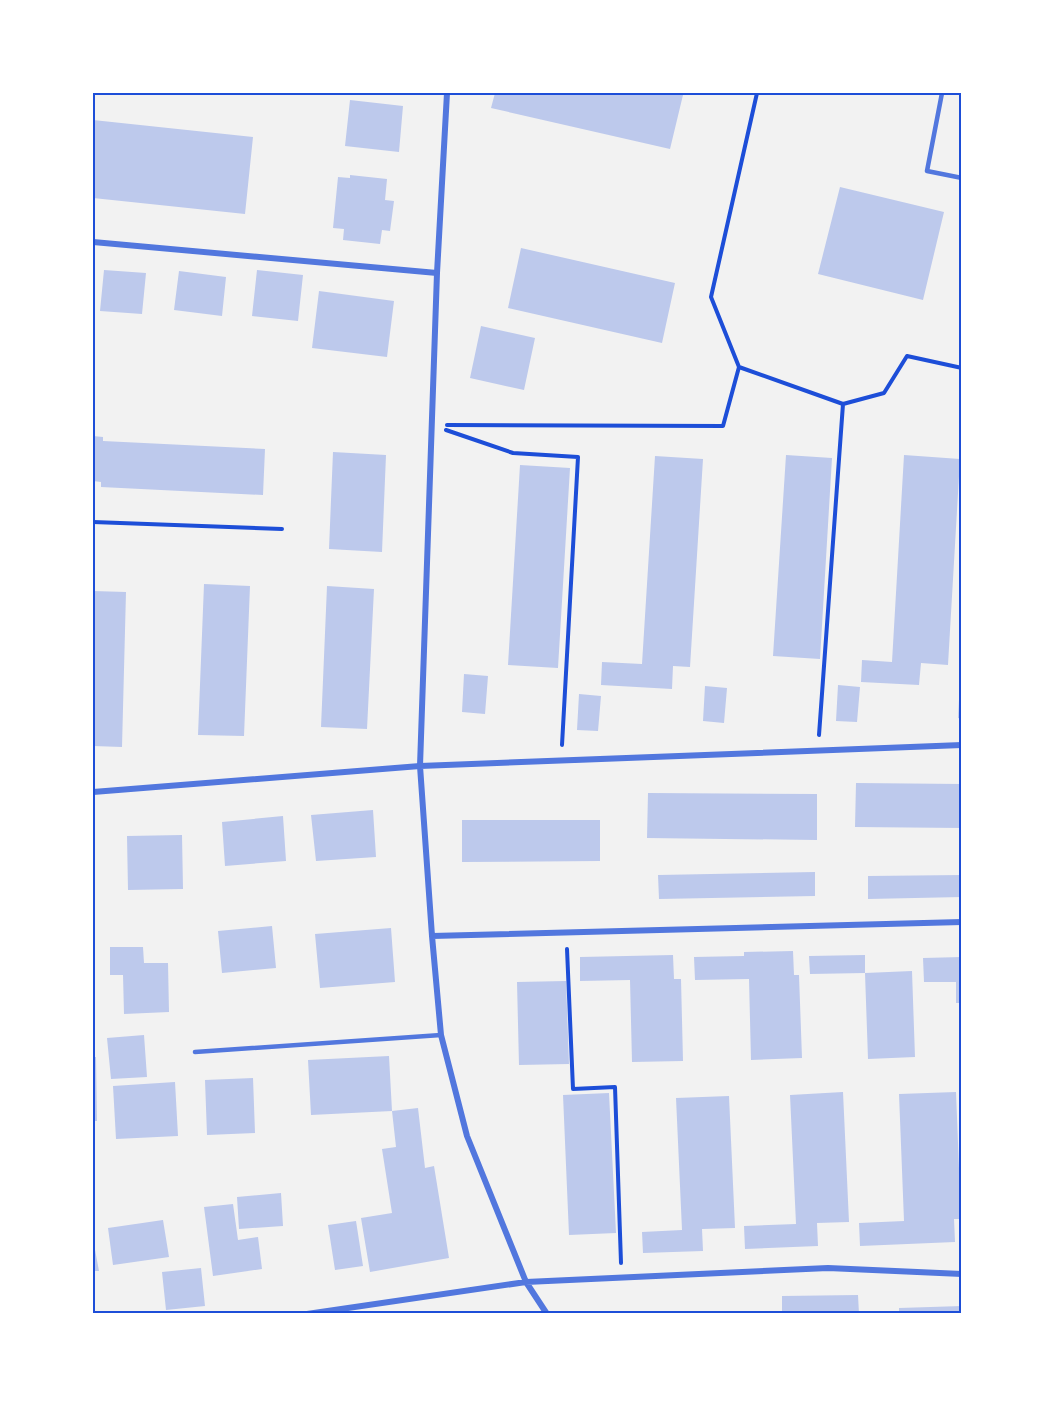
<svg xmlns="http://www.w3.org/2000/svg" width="1055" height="1407" font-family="Rubik,sans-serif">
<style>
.building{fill:#bdc9ec}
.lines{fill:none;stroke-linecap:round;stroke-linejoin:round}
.path{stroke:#1d4ed8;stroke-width:4}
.service{stroke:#5277de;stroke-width:4.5}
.minor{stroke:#5277de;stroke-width:6}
.neatline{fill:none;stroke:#1d4ed8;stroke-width:2}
</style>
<rect width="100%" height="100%" fill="#f2f2f2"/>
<path class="building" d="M 495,93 L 674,93 L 683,95 L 670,149 L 491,108 Z
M 350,100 L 403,106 L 399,152 L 345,146 Z
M 93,120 L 253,137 L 245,214 L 93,198 Z
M 350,175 L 387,179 L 385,200 L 394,201 L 390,231 L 382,230 L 380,244 L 343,240 L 344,229 L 333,228 L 338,177 L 350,178 Z
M 840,187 L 944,212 L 923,300 L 818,274 Z
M 521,248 L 675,283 L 662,343 L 508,308 Z
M 104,270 L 146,273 L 142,314 L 100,311 Z
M 257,270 L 303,275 L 298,321 L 252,316 Z
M 179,271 L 226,277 L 222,316 L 174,310 Z
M 319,291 L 394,301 L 387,357 L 312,348 Z
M 481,326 L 535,338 L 524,390 L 470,378 Z
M 93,436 L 103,437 L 103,441 L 265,449 L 263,495 L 101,487 L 101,482 L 93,481 Z
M 333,452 L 386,455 L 382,552 L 329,549 Z
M 786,455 L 832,458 L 820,659 L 773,656 Z
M 904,455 L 960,459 L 948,665 L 921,663 L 919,685 L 861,682 L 862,660 L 892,662 Z
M 655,456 L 703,459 L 690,667 L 673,666 L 672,689 L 601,685 L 602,662 L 642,664 Z
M 520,465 L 570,468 L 558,668 L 508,665 Z
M 204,584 L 250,586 L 244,736 L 198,735 Z
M 327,586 L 374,589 L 367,729 L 321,727 Z
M 93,591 L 126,592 L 122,747 L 93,746 Z
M 464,674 L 488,676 L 485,714 L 462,712 Z
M 960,680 L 962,680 L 962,719 L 958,718 Z
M 838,685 L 860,687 L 857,722 L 836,721 Z
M 705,686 L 727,688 L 724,723 L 703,721 Z
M 579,694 L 601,696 L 598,731 L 577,730 Z
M 856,783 L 962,784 L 962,828 L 855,827 Z
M 648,793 L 817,794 L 817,840 L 647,838 Z
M 373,810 L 376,857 L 316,861 L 311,815 Z
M 283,816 L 286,861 L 225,866 L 222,822 Z
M 462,820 L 600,820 L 600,861 L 462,862 Z
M 182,835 L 183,889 L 128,890 L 127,836 Z
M 815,872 L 815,896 L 659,899 L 658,875 Z
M 962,875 L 962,897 L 868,899 L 868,876 Z
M 272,926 L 276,968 L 222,973 L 218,931 Z
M 391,928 L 395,982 L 320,988 L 315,934 Z
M 110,947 L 143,947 L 144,963 L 168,963 L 169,1012 L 124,1014 L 123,975 L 110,975 Z
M 793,951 L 794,975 L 799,975 L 802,1058 L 751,1060 L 749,979 L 695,980 L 694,957 L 744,956 L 744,952 Z
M 673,955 L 674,979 L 681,979 L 683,1061 L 632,1062 L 630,980 L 580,981 L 580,957 Z
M 865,955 L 865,973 L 810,974 L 809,956 Z
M 962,957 L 962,1003 L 956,1003 L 956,982 L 924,982 L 923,958 Z
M 912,971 L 915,1057 L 868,1059 L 865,973 Z
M 566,981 L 569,1064 L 519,1065 L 517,982 Z
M 144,1035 L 147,1077 L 111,1079 L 107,1038 Z
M 389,1056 L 392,1111 L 311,1115 L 308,1060 Z
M 93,1057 L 96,1057 L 97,1121 L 93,1121 Z
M 253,1078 L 255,1133 L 207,1135 L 205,1080 Z
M 175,1082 L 178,1136 L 116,1139 L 113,1086 Z
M 843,1092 L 849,1222 L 817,1223 L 818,1246 L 745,1249 L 744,1226 L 796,1224 L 790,1095 Z
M 956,1092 L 961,1219 L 954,1219 L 955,1242 L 860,1246 L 859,1223 L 904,1221 L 899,1094 Z
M 609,1093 L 616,1233 L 569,1235 L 563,1095 Z
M 729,1096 L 735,1228 L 702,1229 L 703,1251 L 643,1253 L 642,1232 L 682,1230 L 676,1098 Z
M 418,1108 L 425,1168 L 434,1166 L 449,1258 L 370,1272 L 361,1218 L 392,1213 L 382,1149 L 396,1147 L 392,1111 Z
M 281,1193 L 283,1226 L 239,1229 L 237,1197 Z
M 233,1204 L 238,1240 L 258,1237 L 262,1269 L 213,1276 L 204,1207 Z
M 163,1220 L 169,1257 L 113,1265 L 108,1228 Z
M 356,1221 L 363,1266 L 335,1270 L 328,1225 Z
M 93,1239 L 99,1271 L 93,1271 Z
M 201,1268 L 205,1306 L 166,1310 L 162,1272 Z
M 858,1295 L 859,1314 L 782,1314 L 782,1296 Z
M 962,1306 L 962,1314 L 899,1314 L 899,1308 Z"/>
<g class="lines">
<path class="path" d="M 739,367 L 711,297 L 757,93
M 447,425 L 723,426 L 739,367 L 843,404 L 884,393 L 907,356 L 962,368
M 446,430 L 513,453 L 578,457 L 562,745
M 93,522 L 282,529
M 819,735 L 843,404
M 567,949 L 573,1089 L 615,1087 L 621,1263"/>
<path class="service" d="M 942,93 L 927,171 L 962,178
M 195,1052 L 441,1035"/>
<path class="minor" d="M 447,93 L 437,273 L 420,766 L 432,936 L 441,1035 L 467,1136 L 526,1282 L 547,1314
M 93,242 L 437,273
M 93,792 L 420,766 L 962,745
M 432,936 L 962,922
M 307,1314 L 526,1282 L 828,1268 L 962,1274"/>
</g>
<rect width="1055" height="1407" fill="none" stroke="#ffffff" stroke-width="189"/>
<rect x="94" y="94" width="866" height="1218" class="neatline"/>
</svg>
